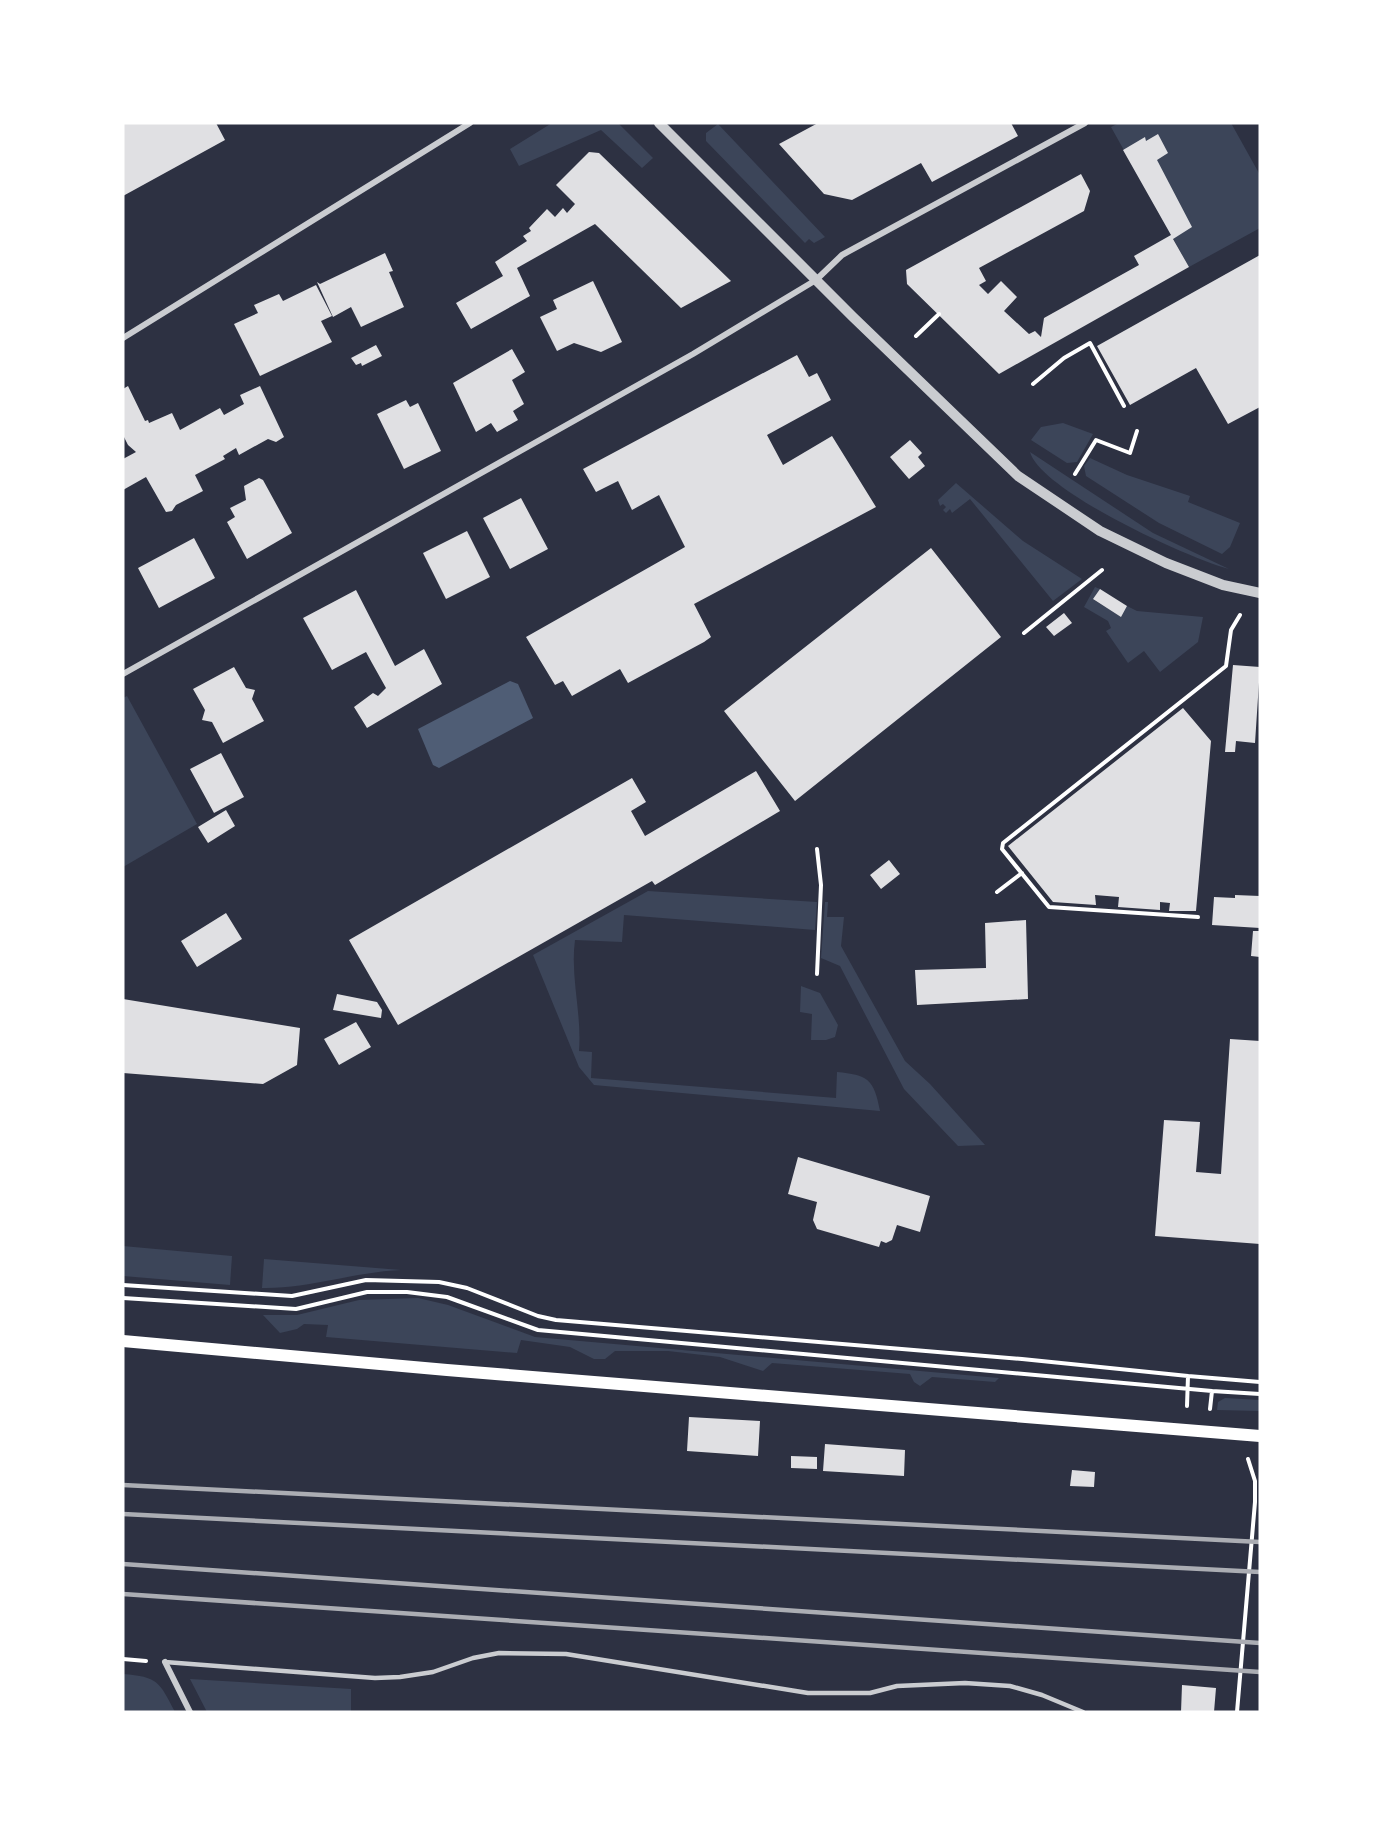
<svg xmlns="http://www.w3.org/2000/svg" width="1383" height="1835" font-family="Jost,sans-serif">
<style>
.green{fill:#3c4559}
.water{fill:#4f5d75}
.building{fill:#e0e0e3}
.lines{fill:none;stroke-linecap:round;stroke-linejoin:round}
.path{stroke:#fff;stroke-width:4}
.service{stroke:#caccd0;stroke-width:4.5}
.minor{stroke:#caccd0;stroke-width:6}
.tertiary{stroke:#caccd0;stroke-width:10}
.secondary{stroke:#fff;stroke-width:12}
.rail{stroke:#abadb3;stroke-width:4.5}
</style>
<rect width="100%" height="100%" fill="#2d3142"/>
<path class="green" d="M 552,123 L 618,123 L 653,158 L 642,168 L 601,130 L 519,166 L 510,149 Z
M 1119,123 L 1231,123 L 1260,175 L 1260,228 L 1189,267 L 1111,127 Z
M 718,124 L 825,237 L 814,243 L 809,239 L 805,243 L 706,141 L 706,133 Z
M 1063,423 L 1093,434 L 1077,462 L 1067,463 L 1031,440 L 1041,427 Z
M 1030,452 L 1153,533 L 1229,569 C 1188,558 1041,491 1030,452 Z
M 1090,458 L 1127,475 L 1190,496 L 1188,502 L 1240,523 L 1230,547 L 1222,554 L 1159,523 L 1086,476 L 1084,466 Z
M 956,483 L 1023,541 L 1082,579 L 1053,601 L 970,499 L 952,513 L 950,509 L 946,513 L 943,510 L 946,507 L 943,504 L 940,506 L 938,500 Z
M 1095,587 L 1100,589 L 1094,600 L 1120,616 L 1127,606 L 1137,611 L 1203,617 L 1198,642 L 1160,672 L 1144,651 L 1128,663 L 1106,631 L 1111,628 L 1108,621 L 1084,607 Z
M 127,696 L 197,824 L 123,867 L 123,698 Z
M 648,891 L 817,902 L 815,930 L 624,915 L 622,942 L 575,940 C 570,977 582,1013 579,1051 L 592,1052 L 591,1078 L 836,1098 L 837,1072 C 867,1075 874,1078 880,1111 L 594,1085 L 579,1067 L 533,955 Z
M 825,902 L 828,902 L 827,917 L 844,917 L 841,946 L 905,1061 L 930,1084 L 985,1145 L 958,1146 L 904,1089 L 840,966 L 821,958 Z
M 801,986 L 820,993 L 838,1025 L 835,1037 L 826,1040 L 811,1040 L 812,1014 L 800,1012 Z
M 123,1246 L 232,1256 L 230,1285 L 123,1276 Z
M 264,1259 L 401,1270 C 353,1272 309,1289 262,1288 Z
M 418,1298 L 448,1305 L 535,1337 L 999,1378 L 995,1382 L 932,1377 L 920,1386 L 914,1382 L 910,1374 L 772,1363 L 763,1371 L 720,1357 L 668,1351 L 615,1351 L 605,1359 L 594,1359 L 570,1347 L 521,1340 L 517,1353 L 326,1337 L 328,1325 L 304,1324 L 297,1329 L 280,1333 L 263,1315 L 297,1315 L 359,1300 Z
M 1225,1398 L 1260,1400 L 1260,1411 L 1217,1410 L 1218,1402 Z
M 123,1674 C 158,1677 159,1681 175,1712 L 123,1712 Z
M 190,1679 L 351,1689 L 351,1712 L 207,1712 Z"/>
<path class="water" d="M 510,681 L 518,684 L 533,718 L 439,768 L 433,765 L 418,729 Z"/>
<path class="building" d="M 123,123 L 216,123 L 225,140 L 123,196 Z
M 818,123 L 1011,123 L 1018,136 L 932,182 L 921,163 L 852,200 L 824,194 L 779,144 Z
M 1158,134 L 1168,153 L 1157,160 L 1192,227 L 1173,239 L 1189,267 L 999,374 L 907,284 L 906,270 L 1081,174 L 1090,191 L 1084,211 L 979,268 L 986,281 L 979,285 L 988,294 L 1001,281 L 1017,297 L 1004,311 L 1029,334 L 1035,331 L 1041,337 L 1044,318 L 1139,265 L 1134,256 L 1171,235 L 1123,150 L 1145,137 L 1146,141 Z
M 589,152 L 599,153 L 731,281 L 681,308 L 595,224 L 517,268 L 530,296 L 471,329 L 456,303 L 503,276 L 495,262 L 527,241 L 523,236 L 531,231 L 529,228 L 547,209 L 555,217 L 563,208 L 567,213 L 575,204 L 556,185 Z
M 385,253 L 393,271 L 389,272 L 404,307 L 361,327 L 351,307 L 333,317 L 317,282 L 320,284 Z
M 1260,255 L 1260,407 L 1228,424 L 1196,368 L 1130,405 L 1097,346 Z
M 593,281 L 622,342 L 601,352 L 574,343 L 557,351 L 540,317 L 557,309 L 553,300 Z
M 316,285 L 332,316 L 321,321 L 332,342 L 260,376 L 234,324 L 258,313 L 254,305 L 279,294 L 283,301 Z
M 376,345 L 382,356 L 362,366 L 361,363 L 356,365 L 351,358 Z
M 512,349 L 525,372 L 512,380 L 524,404 L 513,411 L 518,420 L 497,432 L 491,423 L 476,432 L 453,383 Z
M 797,355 L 809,377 L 817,373 L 831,400 L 767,435 L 783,465 L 832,436 L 876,507 L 694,604 L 711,637 L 704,642 L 628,683 L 620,669 L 572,696 L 563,681 L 555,685 L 526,637 L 685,547 L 659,495 L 632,510 L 618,481 L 596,492 L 583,469 Z
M 128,386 L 145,421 L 148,420 L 149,423 L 172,413 L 180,430 L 220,408 L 224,415 L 244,404 L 240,395 L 260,386 L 284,437 L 276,442 L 268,439 L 239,455 L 236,448 L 223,456 L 225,459 L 195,475 L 203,491 L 176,505 L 172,511 L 166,512 L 146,477 L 123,490 L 123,459 L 136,452 L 128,445 L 123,435 L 123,389 Z
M 406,400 L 410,407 L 418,403 L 441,451 L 404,469 L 377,414 Z
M 910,440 L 922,453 L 918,457 L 925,466 L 909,479 L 890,457 Z
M 259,478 L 263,480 L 292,533 L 247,559 L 227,522 L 235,517 L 230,508 L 246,500 L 244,486 Z
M 521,498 L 548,549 L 510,569 L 483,518 Z
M 467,531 L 490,577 L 446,599 L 423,553 Z
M 194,538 L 215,578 L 159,608 L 138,568 Z
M 931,548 L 1001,637 L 795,801 L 724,711 Z
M 1100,589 L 1127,606 L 1121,617 L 1093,599 Z
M 356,590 L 395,666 L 424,649 L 442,684 L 367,728 L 354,707 L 373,693 L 378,696 L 386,688 L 372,663 L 366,652 L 332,670 L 303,618 Z
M 1064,613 L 1072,623 L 1054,636 L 1046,627 Z
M 1233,665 L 1260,667 L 1255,743 L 1236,741 L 1235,752 L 1225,752 Z
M 234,667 L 246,688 L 255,690 L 252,699 L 264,721 L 223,743 L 212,722 L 202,720 L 205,710 L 193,689 Z
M 1183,708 L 1211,741 L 1196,911 L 1169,911 L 1170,903 L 1160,902 L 1160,910 L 1118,907 L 1119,897 L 1095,895 L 1096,905 L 1053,902 L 1008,846 Z
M 221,753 L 244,797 L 214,813 L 190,769 Z
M 756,771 L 780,811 L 655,885 L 652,881 L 398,1025 L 349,940 L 632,778 L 646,802 L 631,811 L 645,836 Z
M 226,810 L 235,826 L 208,843 L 198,827 Z
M 889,860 L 900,874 L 881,889 L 870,875 Z
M 1235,895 L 1260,896 L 1260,928 L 1212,925 L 1214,897 L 1235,898 Z
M 226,913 L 242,939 L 197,967 L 181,941 Z
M 1026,920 L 1028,999 L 917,1005 L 915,970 L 986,968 L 985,923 Z
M 1253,931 L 1260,931 L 1260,957 L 1251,956 Z
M 337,994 L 377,1002 L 382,1010 L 381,1018 L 333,1010 Z
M 123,999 L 300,1028 L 297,1065 L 263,1084 L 123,1073 Z
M 356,1022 L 371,1047 L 339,1065 L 324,1039 Z
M 1230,1039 L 1260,1041 L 1260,1244 L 1155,1236 L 1164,1120 L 1200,1122 L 1196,1172 L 1221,1174 Z
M 798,1157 L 930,1196 L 920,1232 L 897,1225 L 892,1240 L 886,1243 L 881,1241 L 879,1247 L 817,1229 L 813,1220 L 817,1202 L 788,1194 Z
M 689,1417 L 760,1421 L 758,1456 L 687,1451 Z
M 825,1444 L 905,1450 L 904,1476 L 823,1471 Z
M 791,1456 L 817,1457 L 817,1469 L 791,1468 Z
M 1072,1470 L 1095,1472 L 1094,1487 L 1070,1486 Z
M 1182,1685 L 1216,1688 L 1214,1712 L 1181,1712 Z"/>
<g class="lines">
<path class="path" d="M 916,336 L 939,314
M 1033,384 L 1064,358 L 1090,343 L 1124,406
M 1075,474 L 1096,440 L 1130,453 L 1137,431
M 1024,633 L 1102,570
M 997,892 L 1022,873
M 1198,917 L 1049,907 L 1002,849 L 1003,843 L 1226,666 L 1231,630 L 1240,615
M 817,974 L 821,885 L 817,849
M 123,1285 L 292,1296 L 366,1280 L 439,1282 L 467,1288 L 538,1316 L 556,1320 L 1022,1359 L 1188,1376
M 123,1298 L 296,1309 L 367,1292 L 407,1292 L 447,1297 L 538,1330 L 1212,1391 L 1210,1409
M 1212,1391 L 1260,1394
M 1187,1406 L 1188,1376 L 1260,1382
M 123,1659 L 146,1661
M 1237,1712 L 1255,1502 L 1255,1481 L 1248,1459"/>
<path class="service" d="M 165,1662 L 375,1678 L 400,1677 L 433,1672 L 473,1658 L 499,1653 L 566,1654 L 808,1693 L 870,1693 L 897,1686 L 965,1683 L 1010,1686 L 1042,1695 L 1083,1712"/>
<path class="minor" d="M 123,338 L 470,123
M 123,674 L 693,354 L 816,280 L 842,255 L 1085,123
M 165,1662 L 190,1712"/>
<path class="tertiary" d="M 659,123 L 853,317 L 1018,476 L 1100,531 L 1166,563 L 1223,585 L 1260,593"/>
<path class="secondary" d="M 123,1341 L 447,1370 L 1260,1436"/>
<path class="rail" d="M 123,1485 L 1260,1542
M 123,1514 L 1260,1572
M 123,1564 L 1260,1643
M 123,1594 L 1260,1672"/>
</g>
<rect width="1383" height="1835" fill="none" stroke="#ffffff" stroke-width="249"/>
</svg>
